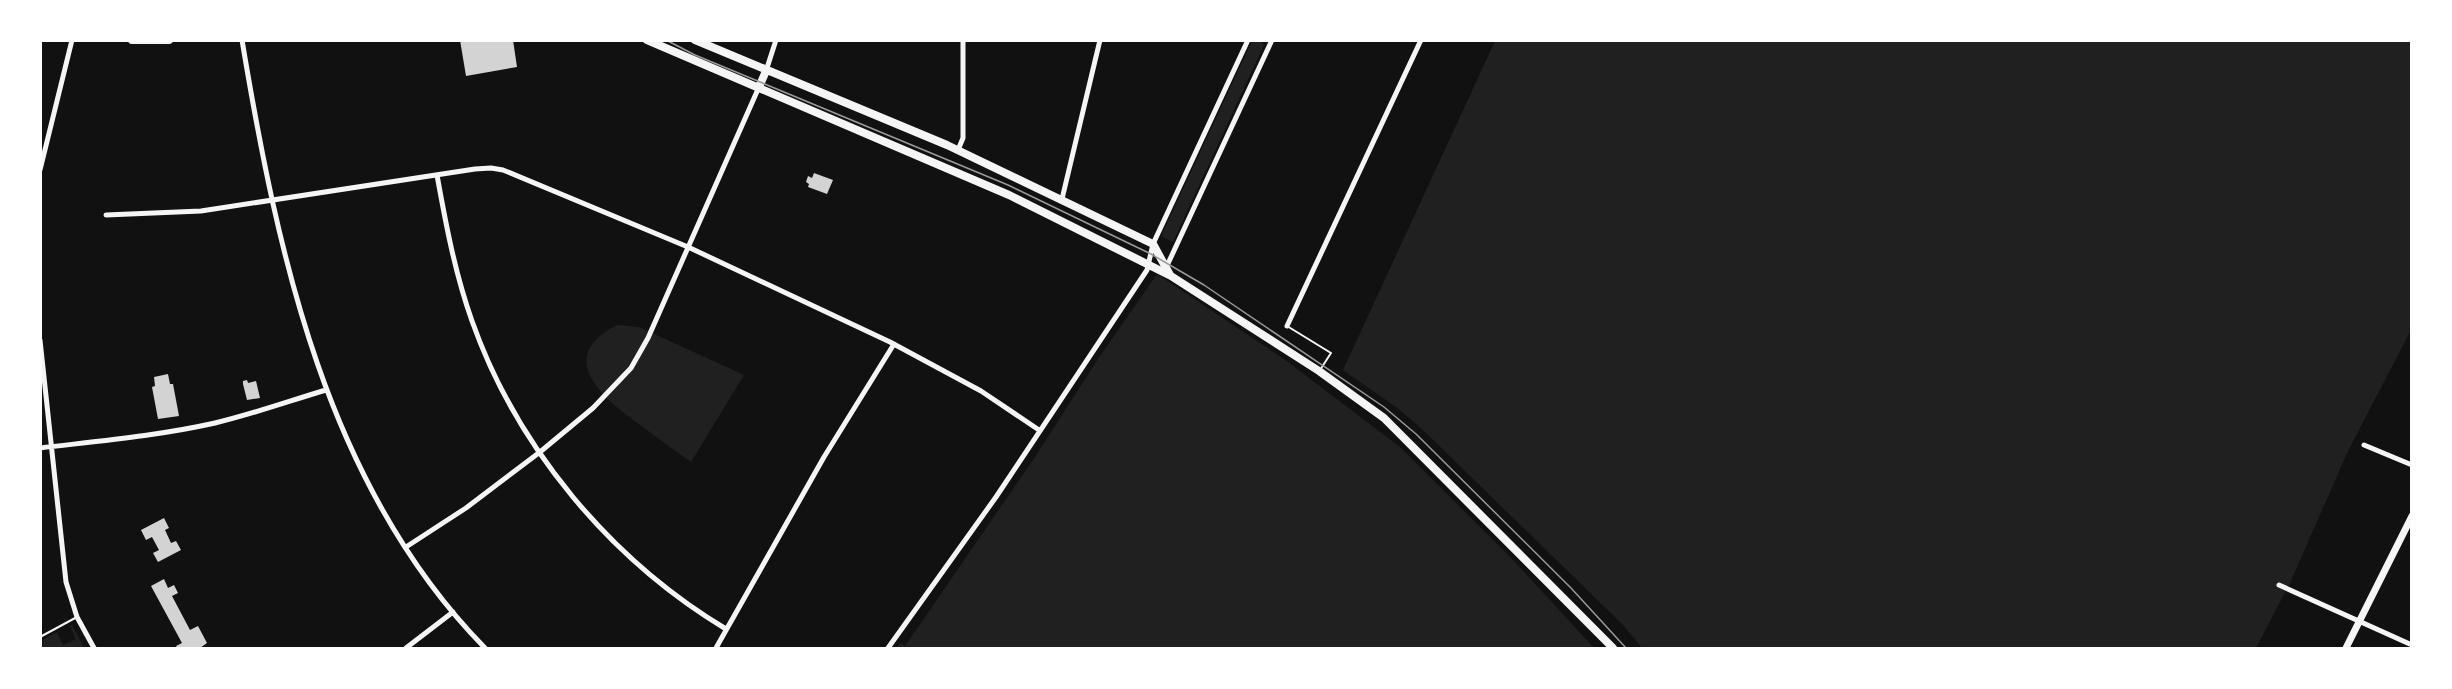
<svg xmlns="http://www.w3.org/2000/svg" width="2452" height="689" font-family="'Alegreya Sans',sans-serif">
<style>
.green{fill:#202020}
.building{fill:#d3d3d3}
.lines{fill:none;stroke-linecap:round;stroke-linejoin:round}
.service{stroke:#f5f5f5;stroke-width:2}
.minor{stroke:#f5f5f5;stroke-width:5}
.tertiary{stroke:#f5f5f5;stroke-width:7}
.secondary{stroke:#f5f5f5;stroke-width:8}
.tram{stroke:#9a9a9a;stroke-width:1.5}
</style>
<rect width="100%" height="100%" fill="#111"/>
<path class="green" d="M 1252,41 L 1260,41 L 1264,45 L 1173,242 L 1161,236 Z
M 1495,41 L 2411,41 L 2411,330 L 2348,451 L 2290,583 L 2256,648 L 1642,648 L 1623,625 L 1424,431 L 1400,410 L 1343,370 Z
M 1157,274 L 1284,359 L 1400,447 L 1515,562 L 1594,648 L 896,648 L 900,643 L 905,646 L 1035,457 L 1096,362 Z
M 617,325 L 639,327 L 744,375 L 691,462 C 674,450 656,437 639,424 C 604,399 553,358 617,325 Z
M 72,625 L 84,648 L 42,648 L 44,639 L 57,632 L 63,645 L 76,639 L 70,626 Z"/>
<path class="building" d="M 460,40 L 513,40 L 517,67 L 466,76 Z
M 814,173 L 833,180 L 827,194 L 808,187 L 809,184 L 806,182 L 808,176 L 812,178 Z
M 168,374 L 170,384 L 173,384 L 179,416 L 158,419 L 152,387 L 155,386 L 154,377 Z
M 247,380 L 248,383 L 256,381 L 260,398 L 247,400 L 243,384 L 243,381 Z
M 164,518 L 169,528 L 165,530 L 171,543 L 176,541 L 181,550 L 158,562 L 153,553 L 159,550 L 152,537 L 146,540 L 141,530 Z
M 164,579 L 168,588 L 174,585 L 178,593 L 172,596 L 190,630 L 198,626 L 207,643 L 200,648 L 177,648 L 176,646 L 182,643 L 151,586 Z"/>
<g class="lines">
<path class="service" d="M 1287,326 L 1331,353 L 1320,370
M 40,637 L 77,617"/>
<path class="minor" d="M 242,40 C 278,256 327,487 485,648
M 766,71 L 776,40
M 958,150 L 963,138 L 963,40
M 40,170 L 72,40
M 437,175 C 446,225 455,273 472,321 C 517,448 611,560 726,629
M 1062,199 L 1100,40
M 106,215 L 201,211 L 475,169 L 491,168 L 503,170 L 688,247 L 890,342 L 981,391 L 1039,430
M 1165,270 L 1272,40
M 1287,326 L 1421,40
M 40,340 L 66,582 L 77,617 L 94,648
M 2364,445 L 2412,465
M 40,448 C 99,441 157,436 215,423 C 253,414 289,401 326,390
M 406,547 L 466,508 L 540,452 L 593,408 L 631,368 L 648,338 L 759,87
M 2279,585 L 2412,645
M 406,648 L 453,612
M 716,648 L 824,457 L 894,344
M 888,648 L 996,497 L 1147,270 L 1153,244 L 1248,40"/>
<path class="tertiary" d="M 2346,648 L 2412,516"/>
<path class="secondary" d="M 132,40 L 169,40
M 647,40 L 1009,195 L 1171,276 L 1319,371 L 1384,418 L 1613,648
M 695,40 L 947,145 L 1153,244 L 1170,275
M 759,87 L 766,71"/>
<path class="tram" d="M 666,40 L 695,55 L 1008,185 L 1151,254 L 1204,285 L 1384,407 L 1416,434 L 1571,588 L 1626,648"/>
</g>
<rect width="2452" height="689" fill="none" stroke="#ffffff" stroke-width="84"/>
</svg>
